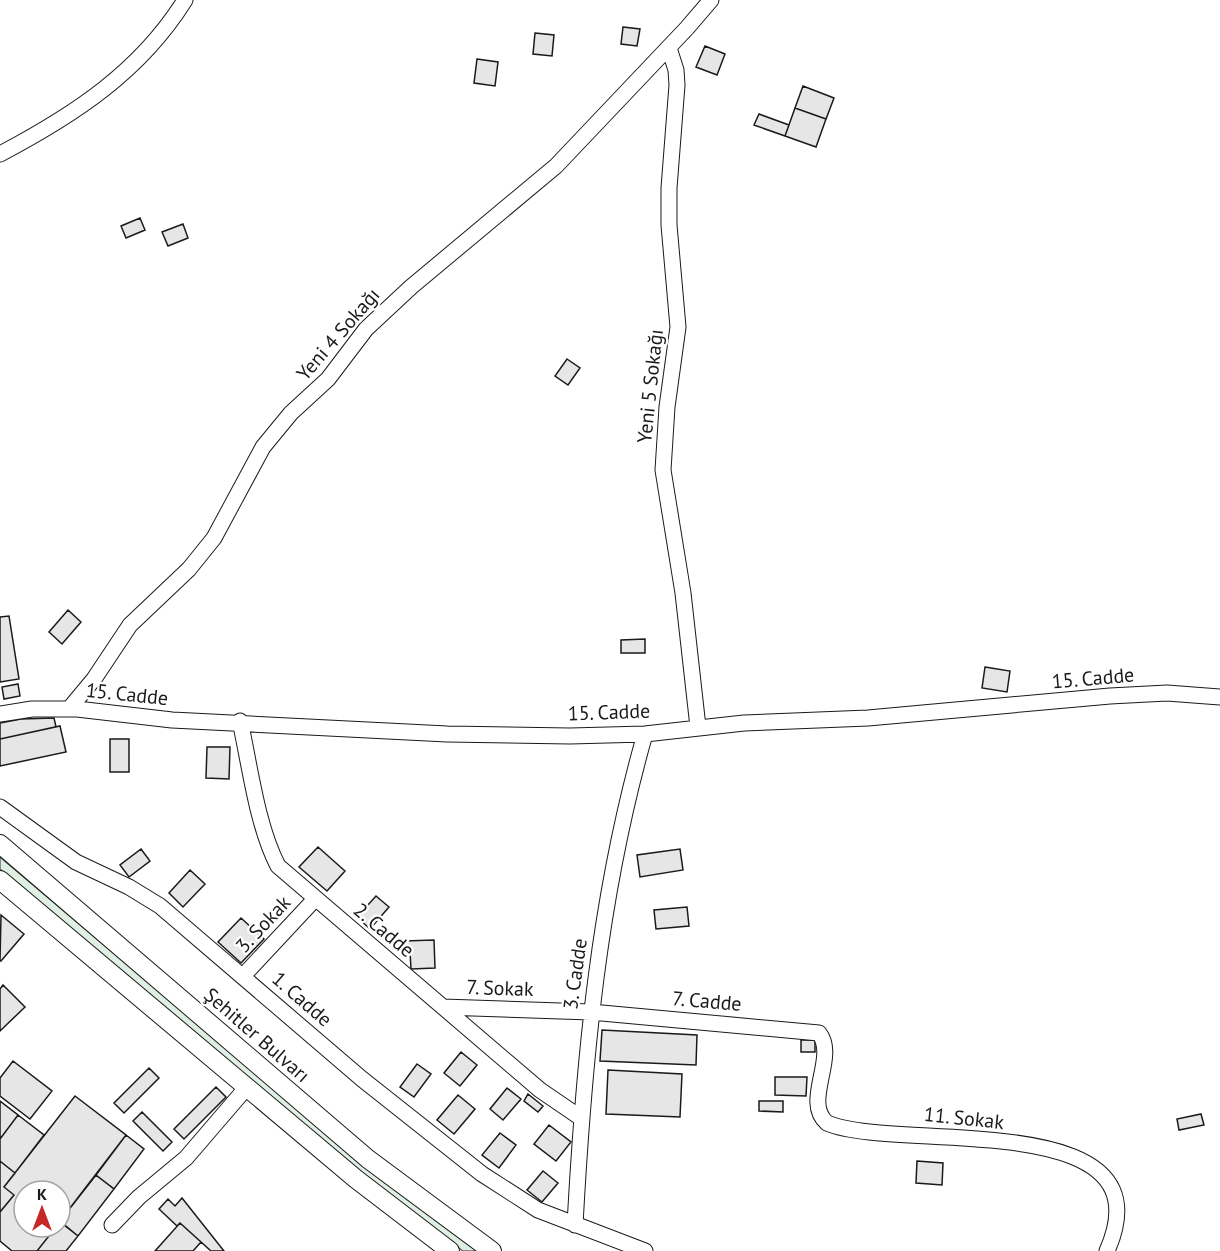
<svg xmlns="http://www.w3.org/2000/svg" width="1220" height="1251" font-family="'PT Sans',sans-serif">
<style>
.green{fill:#e0efe3;stroke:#6a6a6a;stroke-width:1.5}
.building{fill:#e6e6e6;stroke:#1a1a1a;stroke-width:1.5}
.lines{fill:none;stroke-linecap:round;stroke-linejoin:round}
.minor-casing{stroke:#1a1a1a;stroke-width:17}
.major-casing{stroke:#1a1a1a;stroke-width:20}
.minor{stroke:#fff;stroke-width:15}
.major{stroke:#fff;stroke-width:18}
.labels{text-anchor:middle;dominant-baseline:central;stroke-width:4.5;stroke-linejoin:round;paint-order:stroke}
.street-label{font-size:20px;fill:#1a1a1a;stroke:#fff}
</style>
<rect width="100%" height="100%" fill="#fff"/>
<path class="green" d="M 0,857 L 395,1190 L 477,1251 L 463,1251 L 367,1179 L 0,869 Z"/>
<path class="building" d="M 623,27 L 640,29 L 637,46 L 621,44 Z
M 535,33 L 554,35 L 552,56 L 533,54 Z
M 705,46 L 725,54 L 717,75 L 696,67 Z
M 477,59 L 498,62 L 495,86 L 474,83 Z
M 803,86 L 834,98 L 826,119 L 795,108 Z
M 795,108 L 826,119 L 816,147 L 785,136 Z
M 759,114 L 789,125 L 785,136 L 754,125 Z
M 140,218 L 145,230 L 126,238 L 121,226 Z
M 183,224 L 188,238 L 168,246 L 162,232 Z
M 567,359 L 580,368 L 568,385 L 555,376 Z
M 68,610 L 81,622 L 62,644 L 49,632 Z
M 9,616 L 19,679 L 0,682 L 0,617 Z
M 645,639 L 645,653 L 621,653 L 621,640 Z
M 985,667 L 1010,671 L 1007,692 L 982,688 Z
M 18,684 L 20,696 L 4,699 L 2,687 Z
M 54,718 L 56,727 L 0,739 L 0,723 L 21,719 Z
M 60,726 L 66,752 L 0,766 L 0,739 Z
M 110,739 L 129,739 L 129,772 L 110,772 Z
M 207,747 L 230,747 L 229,779 L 206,778 Z
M 318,847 L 345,871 L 327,891 L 299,867 Z
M 141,849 L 150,861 L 129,877 L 120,865 Z
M 680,849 L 683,870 L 640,877 L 637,855 Z
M 190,870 L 205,884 L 183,907 L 169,893 Z
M 376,896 L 389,907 L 370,929 L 357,917 Z
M 687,907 L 689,926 L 656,929 L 654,910 Z
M 1,915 L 24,934 L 1,961 L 0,961 Z
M 241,918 L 264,939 L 241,963 L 218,942 Z
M 434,940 L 435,968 L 411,969 L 410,952 L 404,952 L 404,941 Z
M 3,985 L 25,1007 L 0,1031 L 0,989 Z
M 602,1030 L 697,1035 L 696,1065 L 600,1061 Z
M 801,1040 L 815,1040 L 815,1052 L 801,1052 Z
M 461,1052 L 477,1065 L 460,1086 L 444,1073 Z
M 13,1061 L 52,1091 L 30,1119 L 0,1096 L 0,1078 Z
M 417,1064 L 431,1074 L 414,1097 L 400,1087 Z
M 149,1068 L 159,1078 L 124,1113 L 114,1103 Z
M 608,1070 L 682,1074 L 680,1117 L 606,1114 Z
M 775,1077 L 807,1077 L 806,1096 L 775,1095 Z
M 216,1087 L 226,1097 L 184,1139 L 174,1129 Z
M 507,1088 L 521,1099 L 503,1120 L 490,1109 Z
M 528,1094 L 543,1106 L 538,1112 L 524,1101 Z
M 458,1095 L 475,1109 L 454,1134 L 437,1120 Z
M 75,1096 L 126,1135 L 60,1221 L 60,1191 L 24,1191 L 24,1227 L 56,1227 L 37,1251 L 12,1251 L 0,1241 L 0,1212 L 14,1195 L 4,1187 Z
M 0,1101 L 18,1115 L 0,1139 Z
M 759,1101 L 783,1101 L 783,1112 L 759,1111 Z
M 142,1112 L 172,1142 L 163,1151 L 133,1121 Z
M 1201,1114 L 1204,1125 L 1179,1130 L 1177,1119 Z
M 18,1115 L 44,1135 L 15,1173 L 0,1161 L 0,1139 Z
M 549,1125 L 571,1142 L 556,1161 L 534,1144 Z
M 500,1133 L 516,1145 L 499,1168 L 482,1155 Z
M 126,1135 L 144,1149 L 114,1189 L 96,1175 Z
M 0,1161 L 15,1173 L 4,1187 L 14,1195 L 0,1212 Z
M 917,1161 L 943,1163 L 942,1185 L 916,1183 Z
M 543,1171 L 558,1183 L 542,1202 L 527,1190 Z
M 96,1175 L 114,1189 L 78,1236 L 60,1221 Z
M 182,1198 L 224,1251 L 211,1251 L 180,1223 L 177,1226 L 159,1209 L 168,1199 L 175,1206 Z
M 60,1222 L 78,1236 L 66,1251 L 37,1251 L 56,1227 L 60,1227 Z
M 180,1223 L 201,1242 L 193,1251 L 155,1251 Z"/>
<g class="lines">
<g class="minor-casing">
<path id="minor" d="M 669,48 L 676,70 L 677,85 L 669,188 L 669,225 L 678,327 L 667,407 L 663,470 L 683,593 L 698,727
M 0,154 C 74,115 140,72 185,0
M 69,709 L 94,679 L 130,625 L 189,569 L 214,538 L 263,447 L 291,413 L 328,379 L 366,329 L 411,287 L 556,166 L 687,28 L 711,0
M 0,714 L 32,709 L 77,709 L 172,720 L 447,734 L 570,736 L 645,734 L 744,723 L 868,718 L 1110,696 L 1167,693 L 1220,697
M 240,721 C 250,766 257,826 278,866 L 540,1090 L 581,1118
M 0,807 L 76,862 L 129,887 L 160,906 L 362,1079 L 482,1174 L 538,1210 L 645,1251
M 243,976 L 315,899
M 443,1007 L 591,1012 L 819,1033 C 838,1057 802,1102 827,1123 C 896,1153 1172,1104 1107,1251
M 112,1225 L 139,1197 L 186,1158 L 247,1087
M 575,1225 C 584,1058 599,895 645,734"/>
</g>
<g class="major-casing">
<path id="major" d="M 0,844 L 368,1159 L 492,1251
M 0,880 L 356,1179 L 450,1251"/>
</g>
<use href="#minor" class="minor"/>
<use href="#major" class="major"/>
</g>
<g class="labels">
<g class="street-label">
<text transform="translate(338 334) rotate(-49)">Yeni 4 Sokağı</text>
<text transform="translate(650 386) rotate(-84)">Yeni 5 Sokağı</text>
<text transform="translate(1093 678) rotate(-5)">15. Cadde</text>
<text transform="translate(127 694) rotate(6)">15. Cadde</text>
<text transform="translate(609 712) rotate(-2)">15. Cadde</text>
<text transform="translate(263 924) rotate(-47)">3. Sokak</text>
<text transform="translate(384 930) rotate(40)">2. Cadde</text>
<text transform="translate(575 974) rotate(-82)">3. Cadde</text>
<text transform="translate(500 988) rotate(2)">7. Sokak</text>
<text transform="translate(302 999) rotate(41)">1. Cadde</text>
<text transform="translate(707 1001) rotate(5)">7. Cadde</text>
<text transform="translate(257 1035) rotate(41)">Şehitler Bulvarı</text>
<text transform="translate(964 1118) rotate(6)">11. Sokak</text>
</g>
</g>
<g transform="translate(42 1209)"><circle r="28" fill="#ffffff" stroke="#a3a3a3" stroke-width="1.5"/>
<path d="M0-4.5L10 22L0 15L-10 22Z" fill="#c62828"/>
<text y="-9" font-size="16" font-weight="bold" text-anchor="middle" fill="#1a1a1a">K</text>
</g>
</svg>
